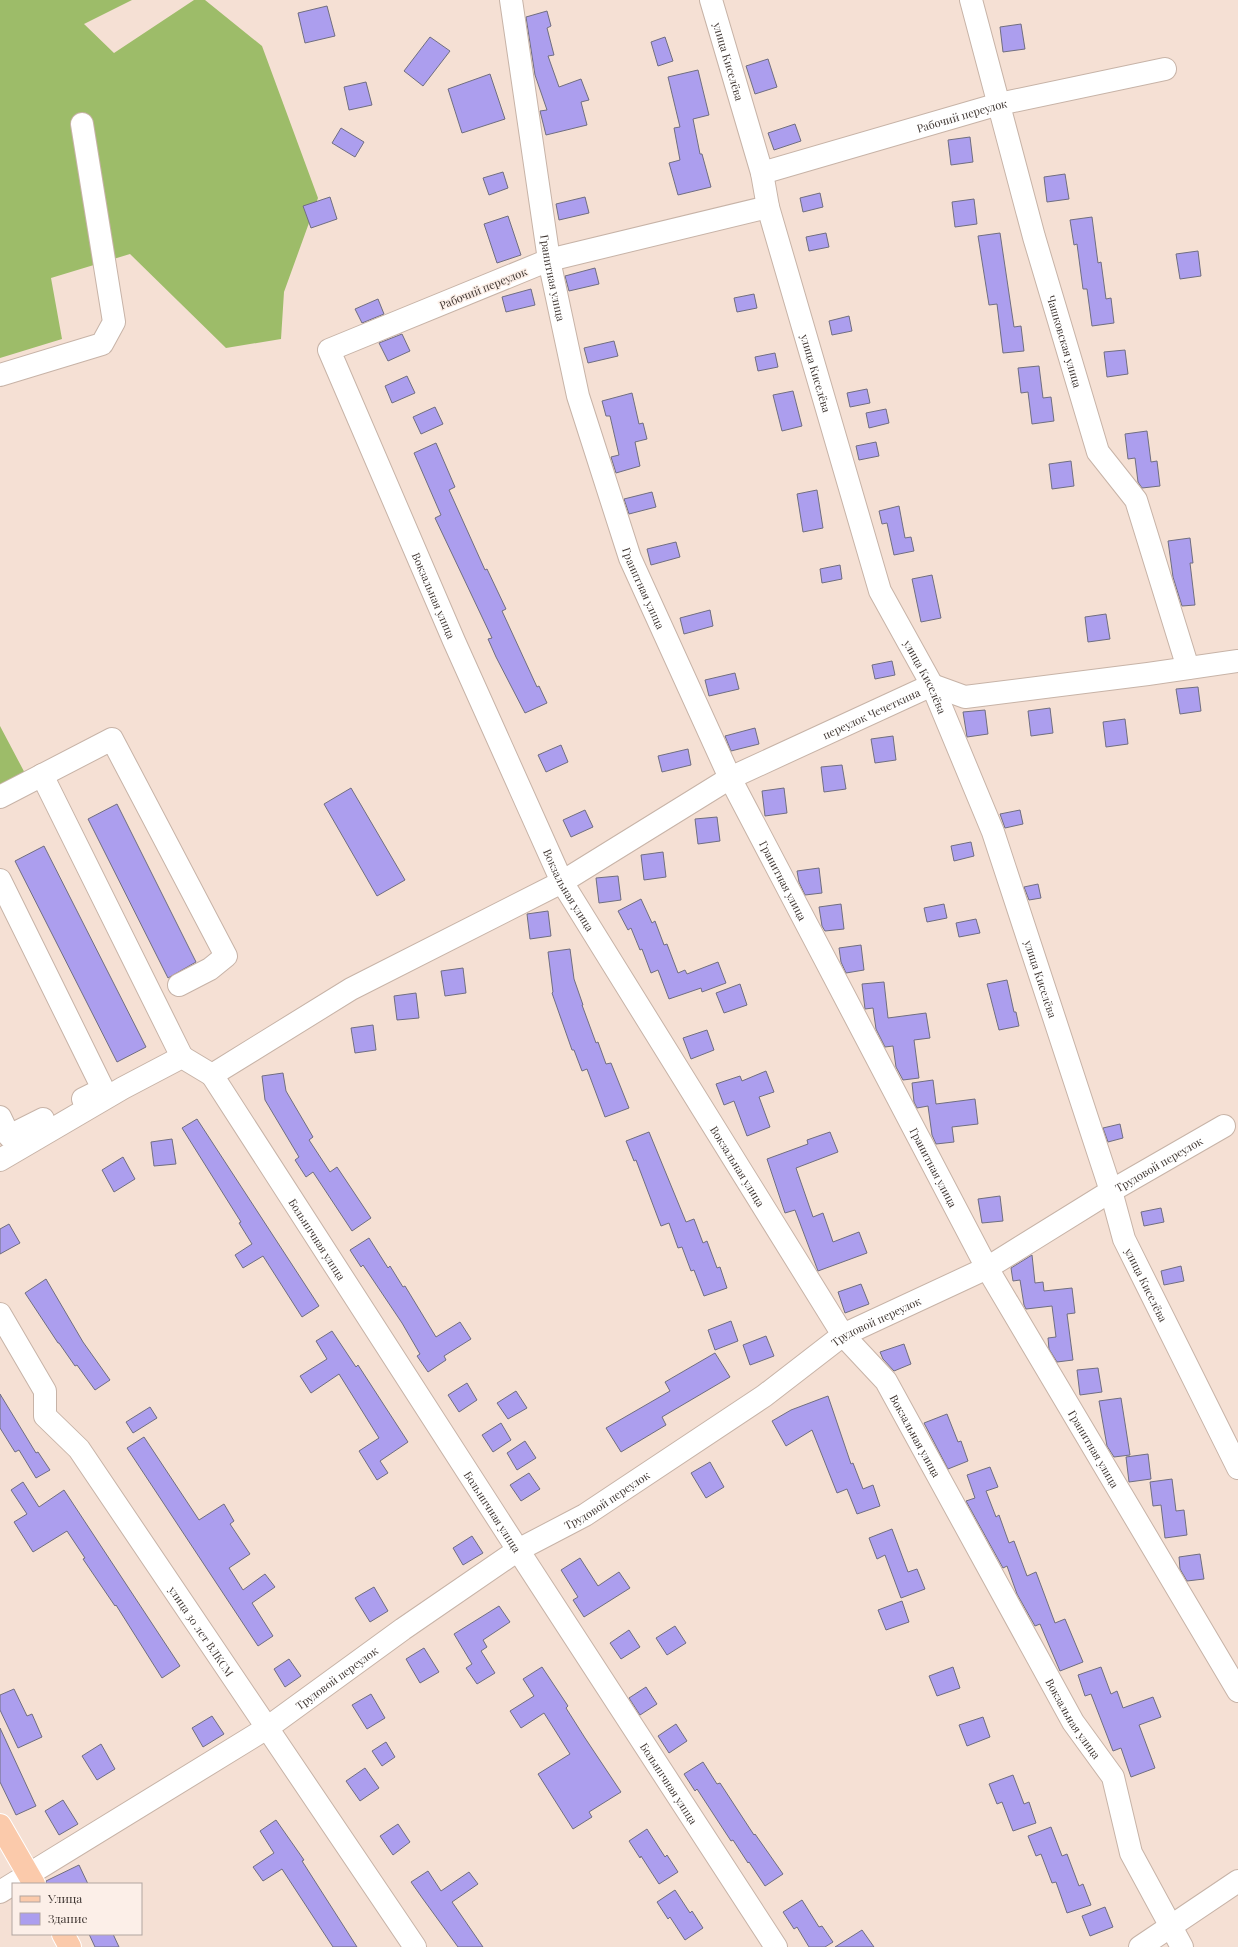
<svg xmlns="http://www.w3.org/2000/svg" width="1238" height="1947" font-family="'Playfair Display',serif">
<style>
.forest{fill:#9dbc69}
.building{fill:#ac9eee;stroke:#706e80}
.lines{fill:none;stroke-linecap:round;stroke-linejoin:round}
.minor-casing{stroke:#c7b3a7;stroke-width:24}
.major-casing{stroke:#fff;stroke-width:24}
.minor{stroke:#fff;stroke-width:22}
.major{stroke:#fbcaab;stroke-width:22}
.labels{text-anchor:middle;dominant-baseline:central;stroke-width:3;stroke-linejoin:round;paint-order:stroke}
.street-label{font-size:11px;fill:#403733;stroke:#fcefe8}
</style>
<rect width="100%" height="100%" fill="#f5e0d4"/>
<path class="forest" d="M 0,0 L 132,0 L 84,24 L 114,53 L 194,0 L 205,0 L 262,46 L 318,198 L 284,292 L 281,339 L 226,348 L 130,254 L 51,278 L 62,339 L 0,358 Z
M 0,726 L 28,779 L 0,794 Z"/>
<path class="building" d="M 327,6 L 335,36 L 305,43 L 298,13 Z
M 547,11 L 551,26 L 547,28 L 554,55 L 548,56 L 559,87 L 581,79 L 589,100 L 581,102 L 587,125 L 546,135 L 540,111 L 547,110 L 535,75 L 526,17 Z
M 1021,24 L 1025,49 L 1003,52 L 1000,27 Z
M 430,37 L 450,51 L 423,86 L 404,71 Z
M 665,37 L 673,61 L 658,66 L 651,42 Z
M 768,59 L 777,87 L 755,94 L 746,66 Z
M 698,70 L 709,115 L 693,119 L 700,154 L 702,154 L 711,187 L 678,195 L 669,163 L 680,160 L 674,128 L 680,127 L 668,77 Z
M 490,74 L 505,119 L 462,133 L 448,89 Z
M 366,82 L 372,105 L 349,110 L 344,87 Z
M 795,124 L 801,141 L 774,150 L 768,133 Z
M 341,128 L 364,142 L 355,157 L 332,143 Z
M 970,137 L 973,162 L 951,165 L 948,140 Z
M 503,172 L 508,188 L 489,195 L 483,178 Z
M 1065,174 L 1069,199 L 1047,202 L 1044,177 Z
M 820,193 L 823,207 L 803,212 L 800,198 Z
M 330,197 L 337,219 L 311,228 L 303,206 Z
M 585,197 L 589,213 L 559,220 L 556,204 Z
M 974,199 L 977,224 L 955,227 L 952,202 Z
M 508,216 L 521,255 L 497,263 L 484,224 Z
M 1092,217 L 1098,263 L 1101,262 L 1106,299 L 1111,298 L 1114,323 L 1092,326 L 1087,289 L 1083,289 L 1077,244 L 1074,245 L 1070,220 Z
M 826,233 L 829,247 L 809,251 L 806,237 Z
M 1000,233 L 1014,327 L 1021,326 L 1024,351 L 1003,353 L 997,304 L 989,305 L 978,236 Z
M 1198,251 L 1201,276 L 1180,279 L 1176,254 Z
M 595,268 L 599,284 L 569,291 L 565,276 Z
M 531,289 L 535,305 L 506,312 L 502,297 Z
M 754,294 L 757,308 L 737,312 L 734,298 Z
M 378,299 L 384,314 L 362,323 L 355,309 Z
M 849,316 L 852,331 L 832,335 L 829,321 Z
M 402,334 L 410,351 L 388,361 L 379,343 Z
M 614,341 L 618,356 L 588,363 L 584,348 Z
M 1125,350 L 1128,374 L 1107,377 L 1104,352 Z
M 775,353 L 778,367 L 758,371 L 755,357 Z
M 1039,366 L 1043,398 L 1051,397 L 1054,421 L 1032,424 L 1028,392 L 1021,393 L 1018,368 Z
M 407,376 L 415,393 L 392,403 L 385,386 Z
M 867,389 L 870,403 L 850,407 L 847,393 Z
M 793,391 L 802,426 L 782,431 L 773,395 Z
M 632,393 L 639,424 L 643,423 L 647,439 L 635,442 L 640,466 L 616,473 L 611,457 L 619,455 L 610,416 L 606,416 L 602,401 Z
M 435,407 L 443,424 L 421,434 L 413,417 Z
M 886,409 L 889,423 L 869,428 L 866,413 Z
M 1147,431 L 1151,462 L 1157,461 L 1160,486 L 1142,488 L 1138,482 L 1135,458 L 1128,459 L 1125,434 Z
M 876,442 L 879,456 L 859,460 L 856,446 Z
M 436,443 L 455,487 L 449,490 L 485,570 L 487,569 L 506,609 L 502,611 L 537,687 L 539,686 L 547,703 L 525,713 L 496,657 L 488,639 L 492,638 L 435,518 L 441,515 L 414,453 Z
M 1071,461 L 1074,486 L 1052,489 L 1049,464 Z
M 817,490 L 823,528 L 803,532 L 797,494 Z
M 652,492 L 656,507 L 629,514 L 624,499 Z
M 899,506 L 905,538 L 911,537 L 914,551 L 894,555 L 887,523 L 882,524 L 879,511 Z
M 1190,538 L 1193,563 L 1190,563 L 1195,605 L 1182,606 L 1173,577 L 1168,541 Z
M 676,542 L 680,557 L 651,565 L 647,549 Z
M 840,565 L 842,579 L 822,583 L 820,569 Z
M 932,575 L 941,618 L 921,622 L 912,579 Z
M 710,610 L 713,626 L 684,634 L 680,618 Z
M 1106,614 L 1110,639 L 1088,642 L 1085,617 Z
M 892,661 L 895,675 L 875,679 L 872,665 Z
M 735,673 L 739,689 L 709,696 L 705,680 Z
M 1198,687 L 1201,711 L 1180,714 L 1176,689 Z
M 1050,708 L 1053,733 L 1031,736 L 1028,711 Z
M 985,710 L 988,734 L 967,737 L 963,712 Z
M 1125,719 L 1128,744 L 1106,747 L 1103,722 Z
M 755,728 L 759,744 L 731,751 L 725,736 Z
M 893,736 L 896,760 L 875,763 L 871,739 Z
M 561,745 L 568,762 L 546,772 L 538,755 Z
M 688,749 L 691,765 L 662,772 L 658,756 Z
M 842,765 L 846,789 L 824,792 L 821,767 Z
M 351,788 L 405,880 L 377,896 L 324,804 Z
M 784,788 L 787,813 L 765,816 L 762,791 Z
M 117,804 L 196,962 L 168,978 L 88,819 Z
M 585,810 L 593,827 L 571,837 L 563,820 Z
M 1020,810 L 1023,824 L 1005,828 L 1000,814 Z
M 717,817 L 720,841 L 698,844 L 695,819 Z
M 971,842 L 974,856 L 954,861 L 951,846 Z
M 44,846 L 146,1047 L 117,1062 L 15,861 Z
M 663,852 L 666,877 L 644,880 L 641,855 Z
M 819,868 L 822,893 L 805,895 L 799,882 L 797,871 Z
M 618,876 L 621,900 L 599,903 L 596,878 Z
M 1038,884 L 1041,898 L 1029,900 L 1024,887 Z
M 641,899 L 652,923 L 655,921 L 664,945 L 667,944 L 678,973 L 685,970 L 687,974 L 718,962 L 726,983 L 702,992 L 701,988 L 669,999 L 658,970 L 651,973 L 642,949 L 640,950 L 631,928 L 628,930 L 618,911 Z
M 841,904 L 844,929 L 825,931 L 822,926 L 819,907 Z
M 944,904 L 947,918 L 927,922 L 924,908 Z
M 548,911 L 551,936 L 530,939 L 527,914 Z
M 976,919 L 980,933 L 959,937 L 956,923 Z
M 861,945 L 864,970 L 846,973 L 841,962 L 839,948 Z
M 570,949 L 574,979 L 583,1005 L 582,1005 L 596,1043 L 598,1042 L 606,1064 L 611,1063 L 629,1108 L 605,1117 L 587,1069 L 582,1071 L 574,1050 L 572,1050 L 552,993 L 553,992 L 548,952 Z
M 463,968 L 466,993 L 445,996 L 441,971 Z
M 1007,980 L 1014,1012 L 1016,1012 L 1019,1026 L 999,1030 L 987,984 Z
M 884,982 L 888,1018 L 926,1013 L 930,1038 L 914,1040 L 919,1078 L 903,1080 L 896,1067 L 893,1046 L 885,1047 L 876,1029 L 873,1008 L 865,1009 L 862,984 Z
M 740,984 L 747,1005 L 724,1013 L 716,993 Z
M 416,993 L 419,1018 L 397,1020 L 394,996 Z
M 373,1025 L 376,1050 L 355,1053 L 351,1028 Z
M 707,1030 L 714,1050 L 691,1059 L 683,1038 Z
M 766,1071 L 774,1092 L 759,1097 L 770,1127 L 747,1136 L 734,1101 L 724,1105 L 716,1084 L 740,1076 L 742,1081 Z
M 283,1073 L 286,1091 L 313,1137 L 309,1140 L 330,1172 L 337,1167 L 371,1218 L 352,1231 L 313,1172 L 306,1177 L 295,1160 L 299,1157 L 265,1100 L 262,1076 Z
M 933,1080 L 936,1104 L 975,1099 L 978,1124 L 952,1127 L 954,1142 L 936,1144 L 932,1135 L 928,1106 L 917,1108 L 914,1102 L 912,1083 Z
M 197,1119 L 319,1306 L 302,1317 L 263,1256 L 243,1268 L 235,1255 L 252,1244 L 239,1223 L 241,1222 L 182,1128 Z
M 1120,1124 L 1123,1138 L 1108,1142 L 1103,1128 Z
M 649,1132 L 686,1222 L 694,1219 L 703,1243 L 707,1241 L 717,1268 L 720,1267 L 727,1288 L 704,1296 L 694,1270 L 691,1271 L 682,1247 L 678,1248 L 669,1223 L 661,1226 L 636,1160 L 634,1161 L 626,1141 Z
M 830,1132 L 838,1152 L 796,1168 L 797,1171 L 813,1217 L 823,1213 L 833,1242 L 859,1232 L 867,1253 L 818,1271 L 795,1210 L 785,1213 L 767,1159 L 808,1144 L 807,1140 Z
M 172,1139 L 176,1164 L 154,1166 L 151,1142 Z
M 123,1157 L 135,1179 L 114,1192 L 102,1170 Z
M 1000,1196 L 1003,1221 L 982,1223 L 978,1199 Z
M 1161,1208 L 1164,1222 L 1144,1226 L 1141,1212 Z
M 9,1224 L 20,1243 L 0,1254 L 0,1229 Z
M 369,1238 L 388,1268 L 390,1266 L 403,1287 L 405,1286 L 436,1337 L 460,1322 L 471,1339 L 444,1356 L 446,1360 L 428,1372 L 417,1356 L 420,1354 L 402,1323 L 363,1265 L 361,1267 L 350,1250 Z
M 1032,1255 L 1035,1283 L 1043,1282 L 1044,1291 L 1072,1288 L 1075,1313 L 1067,1314 L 1073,1360 L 1057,1362 L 1049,1349 L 1048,1338 L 1056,1337 L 1052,1306 L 1026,1309 L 1024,1305 L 1020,1280 L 1013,1281 L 1011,1268 Z
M 1181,1266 L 1184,1281 L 1164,1285 L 1161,1271 Z
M 46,1279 L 83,1342 L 110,1380 L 95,1390 L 77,1365 L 75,1366 L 59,1343 L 58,1343 L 25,1293 Z
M 861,1284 L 869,1304 L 845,1313 L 838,1292 Z
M 731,1321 L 738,1341 L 715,1350 L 708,1330 Z
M 332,1331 L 356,1367 L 358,1365 L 408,1442 L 380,1461 L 388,1473 L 377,1480 L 359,1451 L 379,1438 L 339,1374 L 311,1393 L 300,1376 L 327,1359 L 316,1341 Z
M 766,1336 L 774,1356 L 750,1365 L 743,1345 Z
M 904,1344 L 911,1364 L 894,1371 L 883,1359 L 880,1352 Z
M 715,1353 L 730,1377 L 662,1417 L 666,1425 L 621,1452 L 606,1428 L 670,1391 L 665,1382 Z
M 1098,1368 L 1102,1392 L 1080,1395 L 1077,1370 Z
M 467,1383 L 477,1400 L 459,1412 L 448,1395 Z
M 516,1391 L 527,1408 L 508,1419 L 497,1403 Z
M 0,1394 L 36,1453 L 38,1452 L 50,1470 L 36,1478 L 19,1450 L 15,1452 L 0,1428 Z
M 828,1396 L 851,1464 L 853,1463 L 863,1489 L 873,1485 L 880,1506 L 857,1514 L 847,1489 L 837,1493 L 812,1430 L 786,1446 L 772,1421 L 791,1410 Z
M 1121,1398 L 1130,1455 L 1114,1457 L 1107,1446 L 1099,1401 Z
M 150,1407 L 157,1418 L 133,1433 L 126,1422 Z
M 947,1414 L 958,1442 L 961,1441 L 968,1461 L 948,1469 L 924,1423 Z
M 501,1423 L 511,1440 L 493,1452 L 482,1435 Z
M 144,1437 L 199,1520 L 224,1504 L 234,1521 L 230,1524 L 250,1554 L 229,1568 L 243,1590 L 265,1574 L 275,1587 L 252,1603 L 273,1636 L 258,1646 L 127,1448 Z
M 525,1441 L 536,1458 L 517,1470 L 507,1453 Z
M 1148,1454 L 1151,1479 L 1129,1482 L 1126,1457 Z
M 710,1462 L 724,1487 L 706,1498 L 691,1473 Z
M 990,1467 L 998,1487 L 986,1491 L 996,1517 L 999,1515 L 1009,1543 L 1014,1541 L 1027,1576 L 1036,1572 L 1055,1623 L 1065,1619 L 1083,1662 L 1060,1671 L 1040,1624 L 1035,1626 L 1017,1594 L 1007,1566 L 1003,1568 L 966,1501 L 975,1498 L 967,1475 Z
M 529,1473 L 540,1489 L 521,1501 L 510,1485 Z
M 1172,1479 L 1176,1511 L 1184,1510 L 1187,1535 L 1165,1538 L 1161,1505 L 1153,1506 L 1150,1482 Z
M 23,1482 L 39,1507 L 64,1490 L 180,1666 L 162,1678 L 116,1605 L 115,1606 L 83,1559 L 85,1558 L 67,1531 L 33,1552 L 14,1522 L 27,1514 L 11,1490 Z
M 892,1529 L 908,1572 L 917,1569 L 925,1589 L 901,1598 L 885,1555 L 877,1559 L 869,1538 Z
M 472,1536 L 483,1553 L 463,1565 L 453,1548 Z
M 1200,1554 L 1204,1579 L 1187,1581 L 1180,1569 L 1179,1557 Z
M 580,1558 L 598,1586 L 619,1572 L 630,1588 L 584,1617 L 573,1600 L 578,1597 L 561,1570 Z
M 374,1587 L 388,1611 L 370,1622 L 355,1598 Z
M 902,1601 L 909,1622 L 886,1630 L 878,1610 Z
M 499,1606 L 510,1622 L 483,1640 L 487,1647 L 481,1651 L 495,1673 L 477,1684 L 466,1668 L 472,1664 L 454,1634 Z
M 675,1626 L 686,1643 L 667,1655 L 656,1638 Z
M 629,1630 L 640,1647 L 621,1659 L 610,1643 Z
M 424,1648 L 439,1672 L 420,1683 L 406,1659 Z
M 289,1659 L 301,1676 L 285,1687 L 274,1669 Z
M 542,1667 L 568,1706 L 566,1708 L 585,1738 L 621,1792 L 589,1812 L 592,1817 L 573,1829 L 538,1774 L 570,1754 L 544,1713 L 521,1728 L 510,1711 L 534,1696 L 523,1679 Z
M 953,1667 L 960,1688 L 937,1696 L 929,1676 Z
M 1101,1667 L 1111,1694 L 1117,1691 L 1123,1708 L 1153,1697 L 1161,1717 L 1139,1725 L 1155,1768 L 1131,1777 L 1121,1748 L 1113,1751 L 1091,1694 L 1085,1696 L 1078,1675 Z
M 646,1687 L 657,1704 L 640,1715 L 629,1698 Z
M 14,1689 L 27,1716 L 32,1714 L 42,1737 L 18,1748 L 0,1710 L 0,1695 Z
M 371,1694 L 385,1718 L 367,1729 L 352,1705 Z
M 212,1716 L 224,1734 L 203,1747 L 192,1728 Z
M 983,1717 L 990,1737 L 967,1746 L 959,1725 Z
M 676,1724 L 687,1741 L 669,1753 L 658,1736 Z
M 0,1728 L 36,1806 L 16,1815 L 0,1782 Z
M 386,1742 L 395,1757 L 382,1766 L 372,1751 Z
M 101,1744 L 115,1769 L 97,1780 L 82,1756 Z
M 703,1762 L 717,1784 L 720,1783 L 754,1835 L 755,1834 L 783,1874 L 765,1886 L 749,1862 L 748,1863 L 733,1840 L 731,1841 L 697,1789 L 695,1791 L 684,1774 Z
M 365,1768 L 379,1788 L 360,1801 L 346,1781 Z
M 1013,1775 L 1024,1804 L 1029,1802 L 1036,1823 L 1013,1831 L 1002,1802 L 997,1804 L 989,1784 Z
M 63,1800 L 78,1824 L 59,1835 L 45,1811 Z
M 276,1820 L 304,1860 L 302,1861 L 357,1947 L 333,1947 L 282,1869 L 263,1881 L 253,1867 L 274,1853 L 260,1831 Z
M 398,1824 L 410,1842 L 393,1855 L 380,1836 Z
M 1051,1827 L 1062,1856 L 1067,1854 L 1079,1886 L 1083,1884 L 1091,1905 L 1067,1913 L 1056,1882 L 1052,1883 L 1041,1854 L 1036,1856 L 1028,1836 Z
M 647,1829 L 665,1857 L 667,1855 L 678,1872 L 659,1884 L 641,1856 L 640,1858 L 629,1841 Z
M 79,1865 L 88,1884 L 46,1884 L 46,1881 Z
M 428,1871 L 441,1891 L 469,1872 L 478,1884 L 452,1902 L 483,1947 L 458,1947 L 423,1899 L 411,1882 Z
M 675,1890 L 690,1913 L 692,1911 L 703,1928 L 685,1940 L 670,1917 L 668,1919 L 657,1902 Z
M 802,1900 L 819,1927 L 822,1926 L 833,1942 L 825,1947 L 809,1947 L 797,1927 L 794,1929 L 783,1912 Z
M 1105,1907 L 1113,1927 L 1090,1936 L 1082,1916 Z
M 862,1930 L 874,1947 L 835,1947 Z
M 89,1934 L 113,1934 L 119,1947 L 95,1947 Z"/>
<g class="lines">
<g class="minor-casing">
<g id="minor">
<path id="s1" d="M 511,0 L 549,260 L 578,396 L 630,558 L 730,778 L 987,1268 L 1238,1691"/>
<path id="s2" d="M 711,0 L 762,173 L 768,207 L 880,591 L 932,685 L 993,832 L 1111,1191 L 1124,1239 L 1238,1468"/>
<path id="s3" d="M 971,0 L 1034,237 L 1098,452 L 1136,500 L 1188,668"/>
<path id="s4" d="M 762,173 L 999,104 L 1165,69"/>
<path id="s5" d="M 768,207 L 549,260 L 329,350 L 454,641 L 562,882 L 843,1335 L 886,1381 L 1073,1722 L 1113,1777 L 1131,1853 L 1182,1947"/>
<path d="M 0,375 L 102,344 L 114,322 L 82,124"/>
<path d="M 42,775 L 182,1057"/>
<path d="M 0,797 L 112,739 L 226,956 L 210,969 L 179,985"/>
<path d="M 0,880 L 103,1089 L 83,1099"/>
<path id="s6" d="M 212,1075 L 518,1550 L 776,1947"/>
<path d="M 0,1117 L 9,1136 L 43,1119"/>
<path id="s7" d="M 0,1160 L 123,1088 L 182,1057 L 212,1075 L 351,989 L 562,882 L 730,778 L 932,685 L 965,697 L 1148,674 L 1238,661"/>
<path id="s8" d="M 0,1314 L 45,1391 L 45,1416 L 79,1449 L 415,1947"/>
<path id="s9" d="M 0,1892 L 267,1728 L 403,1629 L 518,1550 L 585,1515 L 764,1396 L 843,1335 L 987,1268 L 1111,1191 L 1224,1126"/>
<path d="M 1140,1947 L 1238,1881"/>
</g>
</g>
<g class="major-casing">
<path id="major" d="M 0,1825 L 34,1884
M 63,1934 L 70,1947"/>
</g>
<use href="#minor" class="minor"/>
<use href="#major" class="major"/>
</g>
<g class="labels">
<g class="street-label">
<text stroke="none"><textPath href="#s2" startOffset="64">улица Киселёва</textPath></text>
<text stroke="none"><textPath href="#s4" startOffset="208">Рабочий переулок</textPath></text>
<text stroke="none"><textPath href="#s1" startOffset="281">Гранитная улица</textPath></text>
<text transform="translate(483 288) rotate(-22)">Рабочий переулок</text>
<text stroke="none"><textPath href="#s3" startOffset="354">Чашковская улица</textPath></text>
<text stroke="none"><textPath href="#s2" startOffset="388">улица Киселёва</textPath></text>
<text stroke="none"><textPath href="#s1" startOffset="605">Гранитная улица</textPath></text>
<text stroke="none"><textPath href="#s5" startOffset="730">Вокзальная улица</textPath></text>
<text stroke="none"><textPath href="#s2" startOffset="712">улица Киселёва</textPath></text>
<text stroke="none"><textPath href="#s7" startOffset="997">переулок Чечеткина</textPath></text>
<text stroke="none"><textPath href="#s1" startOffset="929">Гранитная улица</textPath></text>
<text stroke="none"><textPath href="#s5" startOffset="1054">Вокзальная улица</textPath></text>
<text stroke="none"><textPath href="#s2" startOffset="1036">улица Киселёва</textPath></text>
<text stroke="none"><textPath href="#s9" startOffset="1371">Трудовой переулок</textPath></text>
<text stroke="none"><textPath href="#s5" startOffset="1378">Вокзальная улица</textPath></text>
<text stroke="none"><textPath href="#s1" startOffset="1253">Гранитная улица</textPath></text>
<text stroke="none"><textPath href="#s6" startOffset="195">Больничная улица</textPath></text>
<text stroke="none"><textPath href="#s2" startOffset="1360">улица Киселёва</textPath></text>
<text stroke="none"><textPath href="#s9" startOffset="1047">Трудовой переулок</textPath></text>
<text stroke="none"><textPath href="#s5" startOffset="1702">Вокзальная улица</textPath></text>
<text stroke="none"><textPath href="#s1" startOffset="1577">Гранитная улица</textPath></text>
<text stroke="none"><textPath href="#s9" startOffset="723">Трудовой переулок</textPath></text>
<text stroke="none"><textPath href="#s6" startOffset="519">Больничная улица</textPath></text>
<text stroke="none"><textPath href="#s8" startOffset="381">улица 30 лет ВЛКСМ</textPath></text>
<text stroke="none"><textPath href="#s9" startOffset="399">Трудовой переулок</textPath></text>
<text stroke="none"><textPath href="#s5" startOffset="2026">Вокзальная улица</textPath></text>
<text stroke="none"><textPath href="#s6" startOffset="843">Больничная улица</textPath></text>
</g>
</g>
<rect x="12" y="1883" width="130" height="52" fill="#fcefe8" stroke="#b1a5a0"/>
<rect x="20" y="1896" width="20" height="6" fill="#fbcaab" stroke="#b1a5a0"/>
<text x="48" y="1903" font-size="12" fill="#403733">Улица</text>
<rect x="20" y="1913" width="20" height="12" fill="#ac9eee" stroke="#b1a5a0"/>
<text x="48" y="1923" font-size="12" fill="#403733">Здание</text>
</svg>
